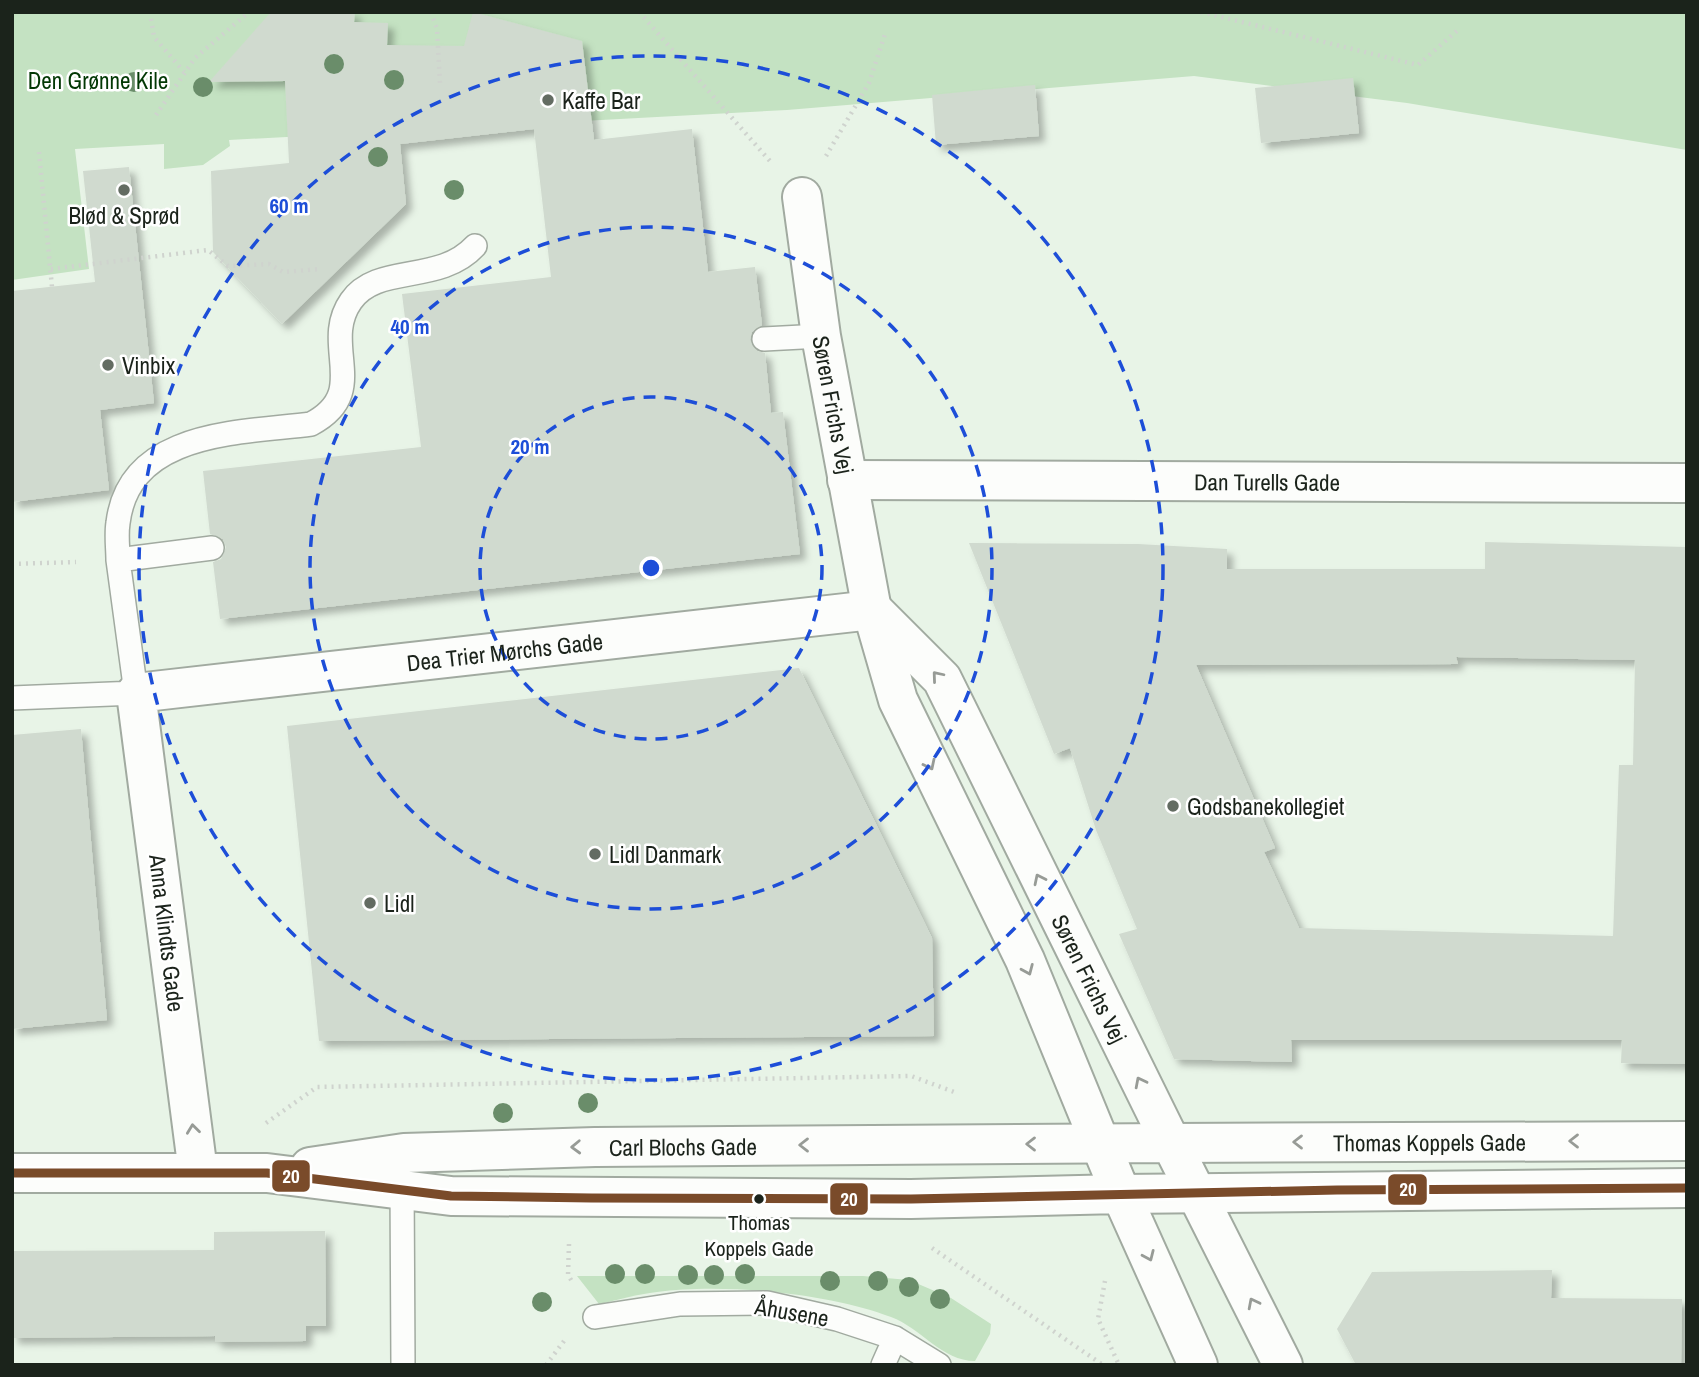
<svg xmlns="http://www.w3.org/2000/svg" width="1699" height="1377" font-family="'Archivo Narrow',sans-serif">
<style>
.green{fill:#c4e2c2}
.building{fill:#d0dacf;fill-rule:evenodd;filter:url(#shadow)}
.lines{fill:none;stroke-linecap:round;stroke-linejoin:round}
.service-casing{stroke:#a1aaa0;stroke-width:26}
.minor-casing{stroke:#a1aaa0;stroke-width:42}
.tertiary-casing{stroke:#a1aaa0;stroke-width:42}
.path{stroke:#cfd3ce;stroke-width:4.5;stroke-dasharray:2 5;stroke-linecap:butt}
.service{stroke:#fcfdfb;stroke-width:23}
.minor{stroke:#fcfdfb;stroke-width:38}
.tertiary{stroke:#fcfdfb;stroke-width:38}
.bus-1-casing{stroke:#fff;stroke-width:14}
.bus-1{stroke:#7a4b2a;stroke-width:9}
.tree{fill:#6a8d6a}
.oneway{stroke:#979b96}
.ring{fill:none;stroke:#1d4ed8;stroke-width:3.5;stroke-dasharray:12 9}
.poi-dot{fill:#636c62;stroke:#fff;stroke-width:2.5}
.bus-dot{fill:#1b231b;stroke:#fff;stroke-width:2.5}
.labels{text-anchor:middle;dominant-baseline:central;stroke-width:5;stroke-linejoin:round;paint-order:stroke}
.bus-label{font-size:21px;fill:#1b231b;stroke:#fff}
.park-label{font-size:23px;fill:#023804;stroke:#fff}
.poi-label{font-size:23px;fill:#1b231b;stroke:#fff;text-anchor:start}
.street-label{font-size:23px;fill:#1b231b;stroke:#fff}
.centre{fill:#1d4ed8;stroke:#fff;stroke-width:3.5}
.ring-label{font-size:21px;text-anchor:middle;font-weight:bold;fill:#1d4ed8;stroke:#fff;stroke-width:5;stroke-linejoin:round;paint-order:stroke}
.line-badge{stroke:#fff;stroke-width:2.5}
.badge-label{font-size:19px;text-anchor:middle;font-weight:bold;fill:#fff}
</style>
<defs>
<filter id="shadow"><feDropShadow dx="6" dy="6" stdDeviation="3.5" flood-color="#0004"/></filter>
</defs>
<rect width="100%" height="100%" fill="#e8f4e7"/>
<path class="green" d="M 12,12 L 1687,12 L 1687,150 L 1407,103 L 1194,76 L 787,110 L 229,140 L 230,146 L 203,165 L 164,169 L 164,144 L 75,149 L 89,269 L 12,280 Z
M 577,1276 L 863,1276 L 909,1280 L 951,1298 L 991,1324 L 990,1334 L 975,1361 C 942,1361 921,1328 891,1317 C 829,1293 723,1283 657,1292 C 638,1294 618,1300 599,1304 Z"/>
<path class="building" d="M 271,12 L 355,12 L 354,22 L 388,23 L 387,45 L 464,46 L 473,12 L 582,41 L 594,140 L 692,129 L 708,272 L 755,267 L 762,325 L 752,332 L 750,340 L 757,351 L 765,353 L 771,413 L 783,412 L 800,554 L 220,619 L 213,562 L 221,559 L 226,547 L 223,539 L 210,534 L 203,471 L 421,447 L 402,294 L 551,277 L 534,129 L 400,144 L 406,204 L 282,324 L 213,252 L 211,171 L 289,163 L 285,81 L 209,82 Z
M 1353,78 L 1359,133 L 1261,143 L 1255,88 Z
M 1035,85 L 1039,136 L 936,145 L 932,95 Z
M 129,167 L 154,403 L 100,410 L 109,490 L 12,502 L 12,291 L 95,282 L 83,171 Z
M 1485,542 L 1687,547 L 1687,1064 L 1621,1063 L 1622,1040 L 1291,1040 L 1292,1062 L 1174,1059 L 1119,934 L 1137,929 L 1096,830 L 1070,748 L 1054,754 L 969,543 L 1138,544 L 1227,549 L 1227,569 L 1485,569 ZM 1456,657 L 1635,660 L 1633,765 L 1619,765 L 1613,936 L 1299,928 L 1264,852 L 1275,848 L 1196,665 L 1458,664 Z
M 799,668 L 932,938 L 934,1036 L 319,1041 L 287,726 Z
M 81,729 L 107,1020 L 12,1029 L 12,735 Z
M 325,1231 L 326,1326 L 306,1326 L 306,1341 L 215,1342 L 215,1336 L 12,1338 L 12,1251 L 214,1250 L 214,1232 Z
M 1552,1270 L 1551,1298 L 1682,1299 L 1681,1365 L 1356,1365 L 1337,1329 L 1372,1272 Z"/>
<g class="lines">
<g class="service-casing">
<path id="service" d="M 764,339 L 821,336
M 118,560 C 118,548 116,535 118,523 C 129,430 242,433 311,424 C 372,392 320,345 351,301 C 377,263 439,285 475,246
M 12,698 L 136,693 L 118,560 L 212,548
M 402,1180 L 403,1365
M 595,1317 L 680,1304 L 767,1303 L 837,1319 L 895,1338 L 939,1365
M 883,1365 L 895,1338"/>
</g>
<g class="minor-casing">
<g id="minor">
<path id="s1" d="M 802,197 L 821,336 L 872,610 L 898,700 L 1025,960 L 1121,1194 L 1687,1188"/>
<path id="s2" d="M 847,480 L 1687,483"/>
<path id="s3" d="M 874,611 L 942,679 L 1171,1143 L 1687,1141"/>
<path id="s4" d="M 198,1172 L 136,693 L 872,610"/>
</g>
</g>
<g class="tertiary-casing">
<g id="tertiary">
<path id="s5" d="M 310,1167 L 404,1153 L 595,1147 L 1171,1143 L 1283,1365"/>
<path d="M 12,1173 L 267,1173 L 451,1196 L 911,1199 L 1121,1194 L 1198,1365"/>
</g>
</g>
<path class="path" d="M 150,12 L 154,37 L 184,72
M 431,12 L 437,29 L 440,83
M 639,12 L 770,161
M 1201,12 L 1418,65 L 1459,29
M 156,115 L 195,58 L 249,12
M 39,152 L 52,287
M 826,156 L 869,83 L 885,34
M 51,269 L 208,250 L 228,266 L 269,264 L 283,272 L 321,269
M 12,564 L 76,562
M 266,1123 L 317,1087 L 911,1076 L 957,1093
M 569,1244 L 568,1275 L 573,1283
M 932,1248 L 1103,1365
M 1105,1281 L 1098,1319 L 1119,1365
M 546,1365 L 564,1341"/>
<use href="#service" class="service"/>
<use href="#minor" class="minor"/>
<use href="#tertiary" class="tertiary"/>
<g class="bus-1-casing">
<path id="bus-1" d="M 12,1173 L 267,1173 L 451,1196 L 591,1198 L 911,1199 L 1337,1190 L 1687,1188"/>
</g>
<use href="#bus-1" class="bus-1"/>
</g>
<g class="tree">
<circle cx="334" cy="64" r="10"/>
<circle cx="394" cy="80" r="10"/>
<circle cx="134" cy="82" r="10"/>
<circle cx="203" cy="87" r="10"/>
<circle cx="378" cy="157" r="10"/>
<circle cx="454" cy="190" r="10"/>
<circle cx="588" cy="1103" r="10"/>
<circle cx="503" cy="1113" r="10"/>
<circle cx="615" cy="1274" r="10"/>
<circle cx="645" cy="1274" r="10"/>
<circle cx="745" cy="1274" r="10"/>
<circle cx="688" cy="1275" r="10"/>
<circle cx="714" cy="1275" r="10"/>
<circle cx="830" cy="1281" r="10"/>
<circle cx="878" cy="1281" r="10"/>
<circle cx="909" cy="1287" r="10"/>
<circle cx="940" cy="1299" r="10"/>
<circle cx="542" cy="1302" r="10"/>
</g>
<defs><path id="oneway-chevron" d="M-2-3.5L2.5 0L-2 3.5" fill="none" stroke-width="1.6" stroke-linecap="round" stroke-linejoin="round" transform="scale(1.75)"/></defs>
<g class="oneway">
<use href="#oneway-chevron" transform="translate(937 676) rotate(-130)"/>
<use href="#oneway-chevron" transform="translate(930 765) rotate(64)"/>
<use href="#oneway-chevron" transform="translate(1039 879) rotate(-116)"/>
<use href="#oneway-chevron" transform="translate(1028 970) rotate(67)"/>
<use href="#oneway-chevron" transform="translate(1140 1082) rotate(-117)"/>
<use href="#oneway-chevron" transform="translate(193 1129) rotate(-97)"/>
<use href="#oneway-chevron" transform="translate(1574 1141) rotate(180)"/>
<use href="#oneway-chevron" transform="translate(1298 1142) rotate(180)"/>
<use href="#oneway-chevron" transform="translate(1031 1144) rotate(180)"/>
<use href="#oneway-chevron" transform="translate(804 1145) rotate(180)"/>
<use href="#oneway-chevron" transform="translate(576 1147) rotate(178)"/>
<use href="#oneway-chevron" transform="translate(1149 1256) rotate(66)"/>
<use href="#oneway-chevron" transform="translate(1253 1303) rotate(-117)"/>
</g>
<g class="ring">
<circle cx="651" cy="568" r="171"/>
<circle cx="651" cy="568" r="341"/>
<circle cx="651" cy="568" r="512"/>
</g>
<g class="poi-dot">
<circle cx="548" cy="100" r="7"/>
<circle cx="124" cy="190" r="7"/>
<circle cx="108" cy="365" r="7"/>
<circle cx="1173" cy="806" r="7"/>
<circle cx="595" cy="854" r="7"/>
<circle cx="370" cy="903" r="7"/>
</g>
<circle class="bus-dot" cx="759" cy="1199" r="6"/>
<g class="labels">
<g class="bus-label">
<text x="759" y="1222">Thomas<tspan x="759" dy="26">Koppels Gade</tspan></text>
</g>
<g class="park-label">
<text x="98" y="80">Den Grønne Kile</text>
</g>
<g class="poi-label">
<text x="562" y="100">Kaffe Bar</text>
<text x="124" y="215" text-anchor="middle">Blød &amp; Sprød</text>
<text x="122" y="365">Vinbix</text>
<text x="1187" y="806">Godsbanekollegiet</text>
<text x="609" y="854">Lidl Danmark</text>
<text x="384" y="903">Lidl</text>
</g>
<g class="street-label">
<text stroke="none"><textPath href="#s1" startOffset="210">Søren Frichs Vej</textPath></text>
<text stroke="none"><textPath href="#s2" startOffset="420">Dan Turells Gade</textPath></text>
<text stroke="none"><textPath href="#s4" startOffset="854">Dea Trier Mørchs Gade</textPath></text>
<text transform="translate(167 933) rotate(83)">Anna Klindts Gade</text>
<text stroke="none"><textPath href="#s3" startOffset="430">Søren Frichs Vej</textPath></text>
<text stroke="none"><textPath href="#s3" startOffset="872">Thomas Koppels Gade</textPath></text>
<text stroke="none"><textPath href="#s5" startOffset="374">Carl Blochs Gade</textPath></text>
<text transform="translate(792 1312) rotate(10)">Åhusene</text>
</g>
</g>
<circle cx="651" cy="568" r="10" class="centre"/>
<g class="ring-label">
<text x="289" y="213">60 m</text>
<text x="410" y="334">40 m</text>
<text x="530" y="454">20 m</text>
</g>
<g class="line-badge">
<rect x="271" y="1159" width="40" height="34" rx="7" fill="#7a4b2a"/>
<rect x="1387" y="1173" width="41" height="33" rx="7" fill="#7a4b2a"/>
<rect x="829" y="1182" width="40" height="34" rx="7" fill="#7a4b2a"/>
</g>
<g class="badge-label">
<text x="291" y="1183">20</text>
<text x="1408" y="1196">20</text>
<text x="849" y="1206">20</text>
</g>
<rect width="1699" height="1377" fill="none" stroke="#1b231b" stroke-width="28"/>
</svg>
